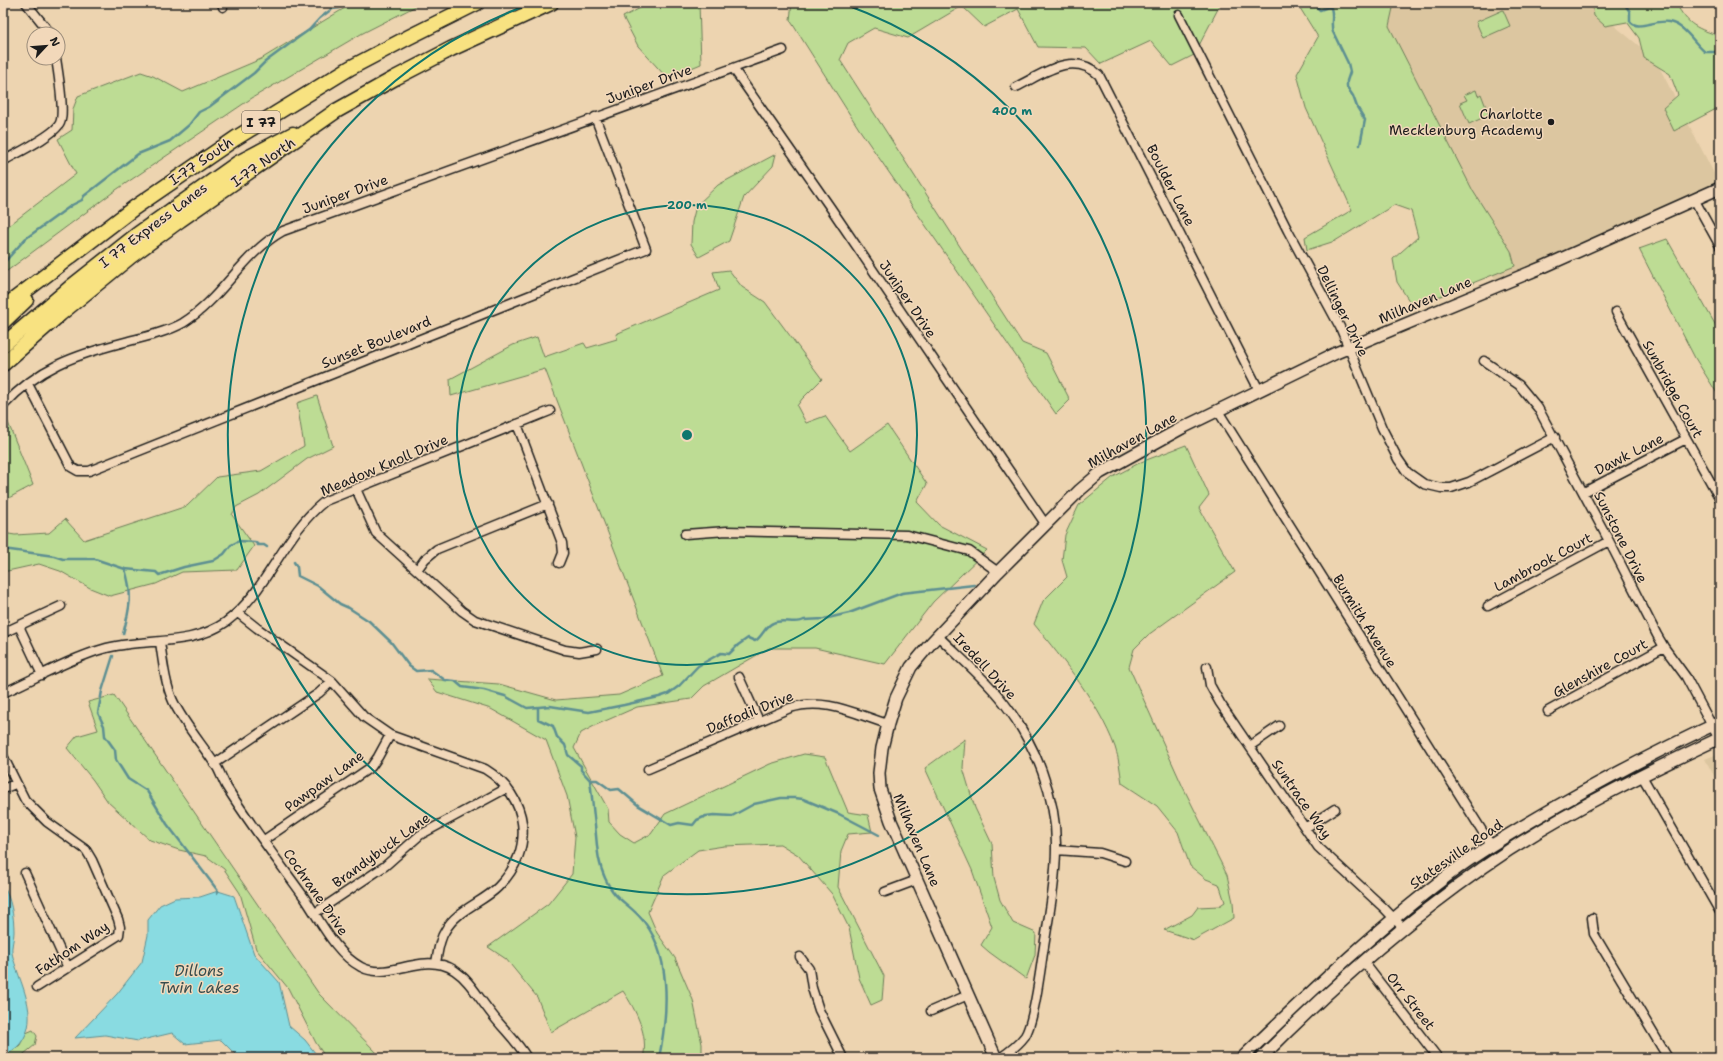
<svg xmlns="http://www.w3.org/2000/svg" width="1723" height="1061" font-family="'Shantell Sans',sans-serif">
<style>
.built{fill:#dcc6a0}
.green{fill:#bddc94;stroke:#6c7c58}
.water{fill:#89dbe1;stroke:#5d8f92}
.lines{fill:none;stroke-linecap:round;stroke-linejoin:round}
.stream{stroke:#5d8f92;stroke-width:2.5}
.street-casing{stroke:#1c1c1c;stroke-width:11}
.secondary-casing{stroke:#1c1c1c;stroke-width:14}
.highway-casing{stroke:#1c1c1c;stroke-width:17}
.street{stroke:#f2d8ba;stroke-width:8}
.secondary{stroke:#f2d8ba;stroke-width:11}
.highway{stroke:#f8e281;stroke-width:14}
.ring{fill:none;stroke:#0f766e;stroke-width:2}
.poi-dot{fill:#1c1c1c;stroke:#f2d8ba;stroke-width:1.5}
.labels{text-anchor:middle;dominant-baseline:central;stroke-width:3;stroke-linejoin:round;paint-order:stroke}
.shield{fill:#f2d8ba;stroke:#5c544b;stroke-width:1}
.shield-label{font-size:13px;font-weight:bold;fill:#1c1c1c}
.street-label{font-size:14px;fill:#1c1c1c;stroke:#f2d8ba}
.poi-label{font-size:14px;fill:#1c1c1c;stroke:#f2d8ba;text-anchor:end}
.water-label{font-size:15px;font-style:italic;fill:#374c4d;stroke:#f2d8ba}
.centre{fill:#0f766e;stroke:#f2d8ba;stroke-width:2}
.ring-label{font-size:12px;text-anchor:middle;font-weight:bold;fill:#0f766e;stroke:#f2d8ba;stroke-width:3;stroke-linejoin:round;paint-order:stroke}
</style>
<rect width="100%" height="100%" fill="#edd4b0"/>
<filter id="ink" filterUnits="userSpaceOnUse"><feTurbulence type="fractalNoise" baseFrequency=".025" numOctaves="2"/><feDisplacementMap in="SourceGraphic" scale="8" xChannelSelector="R" yChannelSelector="G"/><feConvolveMatrix kernelMatrix="1 2 1 2 8 2 1 2 1" color-interpolation-filters="sRGB"/></filter>
<g filter="url(#ink)">
<path class="built" d="M 1355,3 L 1587,3 L 1655,59 L 1720,185 L 1498,285 Z
M 1720,753 L 1720,787 L 1705,759 Z"/>
<path class="green" d="M 353,3 L 422,3 L 361,34 L 252,98 L 116,190 L 3,274 L 3,230 L 76,174 L 58,139 L 72,130 L 73,109 L 78,96 L 141,72 L 153,76 L 183,92 L 261,59 Z
M 650,3 L 699,3 L 701,64 L 667,78 L 638,46 L 623,17 Z
M 792,3 L 1224,3 L 1220,5 L 1194,55 L 1172,66 L 1151,41 L 1101,64 L 1086,48 L 1038,47 L 1018,9 L 984,27 L 962,6 L 908,38 L 874,28 L 848,43 L 840,60 L 1022,343 L 1046,353 L 1070,400 L 1056,414 L 859,129 L 790,20 Z
M 1280,3 L 1403,3 L 1393,8 L 1389,26 L 1473,191 L 1511,251 L 1515,266 L 1413,307 L 1397,282 L 1393,259 L 1418,237 L 1411,211 L 1394,205 L 1335,241 L 1307,250 L 1305,237 L 1352,210 L 1306,108 L 1297,74 L 1318,37 L 1300,8 Z
M 1592,3 L 1676,3 C 1687,25 1698,29 1720,36 L 1720,107 L 1674,131 L 1663,108 L 1678,95 L 1670,74 L 1644,58 L 1639,38 L 1627,22 L 1605,26 L 1594,16 Z
M 1503,10 L 1510,26 L 1483,38 L 1476,22 Z
M 1476,90 L 1478,96 L 1481,94 L 1489,115 L 1469,124 L 1460,103 L 1467,100 L 1464,95 Z
M 776,154 L 773,166 L 744,197 L 729,241 L 699,257 L 691,244 L 692,222 L 696,206 L 718,185 Z
M 1667,239 L 1720,333 L 1720,398 L 1695,358 L 1639,249 Z
M 729,270 L 742,287 L 765,302 L 822,379 L 802,399 L 797,406 L 806,423 L 825,416 L 850,451 L 887,425 L 927,484 L 917,502 L 939,525 L 987,550 L 933,602 L 885,664 L 815,648 L 769,648 L 704,686 L 691,699 L 637,707 L 596,725 L 581,733 L 574,748 L 608,809 L 609,822 L 620,834 L 634,843 L 651,834 L 665,814 L 770,764 L 804,754 L 825,757 L 848,812 L 868,815 L 872,832 L 848,834 L 841,851 L 838,887 L 884,976 L 882,1000 L 871,1005 L 859,978 L 849,928 L 832,894 L 798,855 L 780,844 L 724,846 L 698,850 L 664,875 L 648,912 L 657,933 L 675,958 L 693,1000 L 702,1044 L 702,1053 L 696,1058 L 643,1058 C 649,1036 636,1010 623,991 L 551,1032 L 537,997 L 506,959 L 488,947 L 548,904 L 572,874 L 575,837 L 567,796 L 546,740 L 491,709 L 437,692 L 427,679 L 499,684 L 556,700 L 619,695 L 663,676 L 545,369 L 451,396 L 450,379 L 513,345 L 537,337 L 544,357 L 584,343 L 587,348 L 617,339 L 616,334 L 719,290 L 713,272 Z
M 317,396 L 333,446 L 307,459 L 259,495 L 236,507 L 232,515 L 254,546 L 237,570 L 182,572 L 156,584 L 110,596 L 90,588 L 60,571 L 39,564 L 3,572 L 3,533 L 15,535 L 49,533 L 65,519 L 84,540 L 187,506 L 217,477 L 261,471 L 304,446 L 297,403 Z
M 5,415 L 33,485 L 3,501 L 3,417 Z
M 1186,445 L 1209,495 L 1199,508 L 1235,572 L 1148,635 L 1134,649 L 1129,667 L 1182,785 L 1227,875 L 1233,902 L 1234,918 L 1194,940 L 1164,930 L 1192,915 L 1198,907 L 1219,906 L 1225,902 L 1219,884 L 1206,879 L 1190,866 L 1178,832 L 1157,806 L 1122,783 C 1120,771 1119,758 1115,747 C 1098,702 1064,661 1034,624 L 1043,601 L 1067,577 L 1062,560 L 1065,535 L 1079,505 L 1113,477 L 1141,462 Z
M 114,695 L 319,994 L 382,1058 L 326,1058 L 316,1043 L 288,988 L 256,949 L 240,893 L 224,869 L 206,856 L 179,850 L 150,840 L 108,802 L 93,780 L 67,748 L 77,736 L 98,730 L 88,702 Z
M 965,739 L 963,768 L 975,808 L 992,844 L 994,878 L 1000,900 L 1013,923 L 1036,933 L 1035,955 L 1026,979 L 989,952 L 981,945 L 992,927 L 972,870 L 925,768 Z
M 33,1030 L 37,1036 L 35,1045 L 19,1058 L 3,1058 L 20,1045 L 26,1033 Z"/>
<path class="water" d="M 3,885 C 11,899 14,916 14,932 C 14,939 11,947 12,953 C 18,981 42,1017 20,1044 C 16,1049 8,1053 3,1057 Z
M 218,891 L 234,896 L 254,954 L 279,982 L 289,1026 L 305,1040 L 319,1058 L 239,1058 L 221,1040 L 185,1044 L 172,1033 L 138,1041 L 105,1035 L 75,1038 L 117,994 L 142,962 L 148,935 L 148,920 L 160,905 L 175,898 L 200,897 Z"/>
<g class="lines">
<path class="stream" d="M 1309,3 L 1315,5 L 1320,10 L 1328,7 L 1331,8 C 1334,16 1330,24 1333,32 L 1348,63 L 1350,72 L 1347,81 L 1347,87 L 1353,96 L 1357,107 L 1365,120 L 1360,145
M 1624,3 L 1630,12 L 1630,21 C 1637,32 1655,19 1669,22 C 1685,25 1693,42 1705,52 L 1720,52
M 3,264 L 25,239 L 72,205 L 82,200 L 84,196 L 138,154 L 170,141 L 189,125 L 199,112 L 209,107 L 254,73 L 265,62 L 299,37 L 309,30 L 320,18 L 332,9 L 339,8 L 345,3
M 3,549 L 54,556 L 63,559 L 95,559 L 125,569 L 156,572 L 159,575 L 184,567 L 213,561 L 224,554 L 231,545 L 239,541 L 255,542 L 258,545 L 264,545 L 267,547
M 294,562 L 297,567 L 298,576 L 318,586 L 340,604 L 349,608 L 369,621 L 391,642 L 409,666 L 416,671 L 431,670 L 445,680 L 455,681 L 462,687 L 484,690 L 505,696 L 527,708 L 550,706 L 589,712 L 624,705 L 659,697 L 668,694 L 679,686 L 698,666 L 705,662 L 721,653 L 729,654 L 738,645 L 748,638 L 755,641 C 763,636 764,627 773,623 C 783,618 795,625 804,620 L 824,619 L 849,613 L 902,593 L 974,585
M 123,634 C 130,608 133,595 125,569
M 113,656 L 102,691 L 98,713 L 104,726 L 105,736 L 115,750 L 116,760 L 128,779 L 147,791 L 167,824 L 218,891 L 217,893
M 538,708 L 538,719 L 553,726 L 557,737 L 565,745 L 568,755 L 581,766 L 581,770 L 590,780 L 597,780 L 611,790 L 619,789 L 639,806 L 671,825 L 679,823 L 693,825 L 697,820 L 706,816 L 714,815 L 732,816 L 754,804 L 781,798 L 795,798 L 803,799 L 839,814 L 879,835
M 590,780 C 592,795 593,810 595,825 C 597,843 597,861 605,878 C 615,900 624,900 639,916 C 673,951 668,1014 659,1058"/>
<g class="street-casing">
<path id="street" d="M 26,3 L 51,34
M 222,3 L 223,7
M 1179,15 L 1288,231 L 1340,327 L 1382,428 L 1398,459 L 1407,472 L 1424,484 L 1441,488 L 1451,488 L 1469,482 L 1555,437
M 733,68 L 830,207 L 1046,525
M 1016,87 C 1043,74 1072,50 1099,75 L 1259,390
M 3,161 C 15,154 55,135 60,123 C 65,112 58,72 56,58
M 1694,199 L 1720,246
M 1616,312 L 1720,499
M 1484,361 L 1519,385 L 1538,408 L 1609,541 L 1657,635 L 1664,647 L 1686,677 L 1720,741
M 28,384 L 71,467 L 78,471 L 89,471 L 646,249 L 595,117
M 3,406 C 39,367 75,355 125,342 C 144,337 165,333 183,323 C 222,299 243,253 283,231 L 783,50
M 1218,411 L 1491,845
M 517,424 L 562,543 L 563,553 L 559,563
M 356,489 L 376,533 L 462,611 L 475,620 L 565,650 L 579,652 L 597,649
M 1584,492 L 1686,439
M 685,534 L 727,531 L 907,535 L 969,551 L 998,572
M 417,570 L 425,559 L 437,549 L 548,504
M 1488,606 L 1609,541
M 238,613 L 257,628 L 332,681 L 364,717 L 390,735 L 485,769 C 529,796 536,850 498,887 C 482,903 456,910 445,931 C 439,940 438,952 436,963
M 19,626 L 42,675
M 3,633 L 61,606
M 938,636 C 960,658 985,678 1004,703 C 1035,743 1057,797 1056,848 C 1056,882 1048,920 1043,953 C 1040,972 1034,1022 1025,1036 C 1019,1044 1009,1052 1000,1058
M 160,642 C 163,662 165,683 173,701 C 185,726 204,746 218,769 C 221,775 223,780 226,786 C 249,823 278,861 304,897 C 320,920 335,953 361,967 C 378,976 396,968 414,965 C 458,956 468,984 491,1013 C 503,1029 517,1041 527,1058
M 1207,667 L 1210,685 L 1220,703 L 1318,847 L 1384,908 L 1403,928
M 739,677 L 759,721
M 3,693 C 34,679 71,658 103,649 C 143,637 189,648 226,622 C 268,591 283,534 325,501 L 550,411
M 1548,711 L 1664,647
M 1250,746 L 1279,726
M 3,756 L 25,800 L 47,822 L 86,850 L 92,860 L 118,919 L 120,927 L 119,935 L 111,940 L 37,987
M 214,764 L 319,693 L 332,681
M 648,769 L 790,708 C 825,697 855,714 888,724
M 1642,776 L 1720,912
M 3,789 L 15,784
M 1305,828 L 1335,809
M 264,840 L 371,767 L 378,757 L 390,735
M 1056,850 L 1100,853 L 1125,861
M 25,873 L 68,968
M 885,892 L 917,880
M 315,913 L 385,866 L 420,835 L 507,788
M 1592,918 L 1594,934 L 1668,1058
M 800,957 L 809,969 L 812,988 L 819,1010 L 843,1058
M 1363,961 L 1438,1058
M 931,1011 L 968,995"/>
</g>
<g class="secondary-casing">
<path id="secondary" d="M 996,1058 L 891,821 L 880,789 L 879,773 L 882,748 L 888,724 L 896,698 L 911,667 L 931,643 L 998,572 L 1080,490 L 1100,473 L 1182,428 L 1336,353 L 1543,267 L 1720,188
M 1242,1058 C 1312,990 1383,923 1462,865 C 1493,843 1526,824 1559,805 C 1612,775 1665,747 1720,722
M 1261,1058 C 1337,981 1418,910 1509,850 C 1576,807 1648,772 1720,738"/>
</g>
<g class="highway-casing">
<path id="highway" d="M 3,308 L 134,208 L 236,138 L 350,68 L 409,37 L 477,3
M 3,322 L 26,300
M 3,345 L 71,287 L 138,234 L 238,163 L 293,134
M 3,364 L 60,314 L 131,256 L 180,220 L 336,111 L 395,78 L 451,49 L 551,3"/>
</g>
<use href="#street" class="street"/>
<use href="#secondary" class="secondary"/>
<use href="#highway" class="highway"/>
</g>
</g>
<g class="ring">
<circle cx="687" cy="435" r="230"/>
<path d="M844 4A459 459 0 1 1 530 4"/>
</g>
<circle class="poi-dot" cx="1551" cy="122" r="4"/>
<g class="labels">
<rect class="shield" x="242" y="111" width="38" height="22" rx="3"/>
<g class="shield-label">
<text x="261" y="122">I 77</text>
</g>
<g class="street-label">
<text transform="translate(649 84) rotate(-20)">Juniper Drive</text>
<text transform="translate(201 161) rotate(-34)">I-77 South</text>
<text transform="translate(263 162) rotate(-35)">I-77 North</text>
<text transform="translate(1171 185) rotate(63)">Boulder Lane</text>
<text transform="translate(345 194) rotate(-20)">Juniper Drive</text>
<text transform="translate(153 225) rotate(-37)">I 77 Express Lanes</text>
<text transform="translate(908 299) rotate(56)">Juniper Drive</text>
<text transform="translate(1425 300) rotate(-23)">Milhaven Lane</text>
<text transform="translate(1343 311) rotate(64)">Dellinger Drive</text>
<text transform="translate(376 342) rotate(-22)">Sunset Boulevard</text>
<text transform="translate(1673 389) rotate(61)">Sunbridge Court</text>
<text transform="translate(1132 440) rotate(-29)">Milhaven Lane</text>
<text transform="translate(1629 454) rotate(-27)">Dawk Lane</text>
<text transform="translate(384 465) rotate(-23)">Meadow Knoll Drive</text>
<text transform="translate(1621 537) rotate(63)">Sunstone Drive</text>
<text transform="translate(1543 562) rotate(-28)">Lambrook Court</text>
<text transform="translate(1365 621) rotate(58)">Burmith Avenue</text>
<text transform="translate(985 666) rotate(47)">Iredell Drive</text>
<text transform="translate(1600 668) rotate(-29)">Glenshire Court</text>
<text transform="translate(750 712) rotate(-22)">Daffodil Drive</text>
<text transform="translate(324 781) rotate(-36)">Pawpaw Lane</text>
<text transform="translate(1302 799) rotate(55)">Suntrace Way</text>
<text transform="translate(917 840) rotate(67)">Milhaven Lane</text>
<text transform="translate(381 850) rotate(-36)">Brandybuck Lane</text>
<text transform="translate(1456 854) rotate(-35)">Statesville Road</text>
<text transform="translate(316 892) rotate(55)">Cochrane Drive</text>
<text transform="translate(72 948) rotate(-34)">Fathom Way</text>
<text transform="translate(1411 1001) rotate(52)">Orr Street</text>
</g>
<g class="poi-label">
<text x="1543" y="114">Charlotte<tspan x="1543" dy="16">Mecklenburg Academy</tspan></text>
</g>
<g class="water-label">
<text x="199" y="971">Dillons<tspan x="199" dy="17">Twin Lakes</tspan></text>
</g>
</g>
<circle cx="687" cy="435" r="6" class="centre"/>
<g class="ring-label">
<text x="1012" y="115">400 m</text>
<text x="687" y="209">200 m</text>
</g>
<rect width="1723" height="1061" fill="none" stroke="#f2d8ba" stroke-width="16"/>
<rect x="8" y="8" width="1707" height="1045" fill="none" stroke="#1c1c1c" stroke-width="1.5" filter="url(#ink)"/>
<g transform="translate(46 46) rotate(64)"><circle r="19" fill="#f2d8ba" stroke="#9c8d7b"/>
<path d="M0-3L7 15L0 10L-7 15Z" fill="#1c1c1c"/>
<text y="-6" font-size="11" font-weight="bold" text-anchor="middle" fill="#1c1c1c">N</text>
</g>
</svg>
